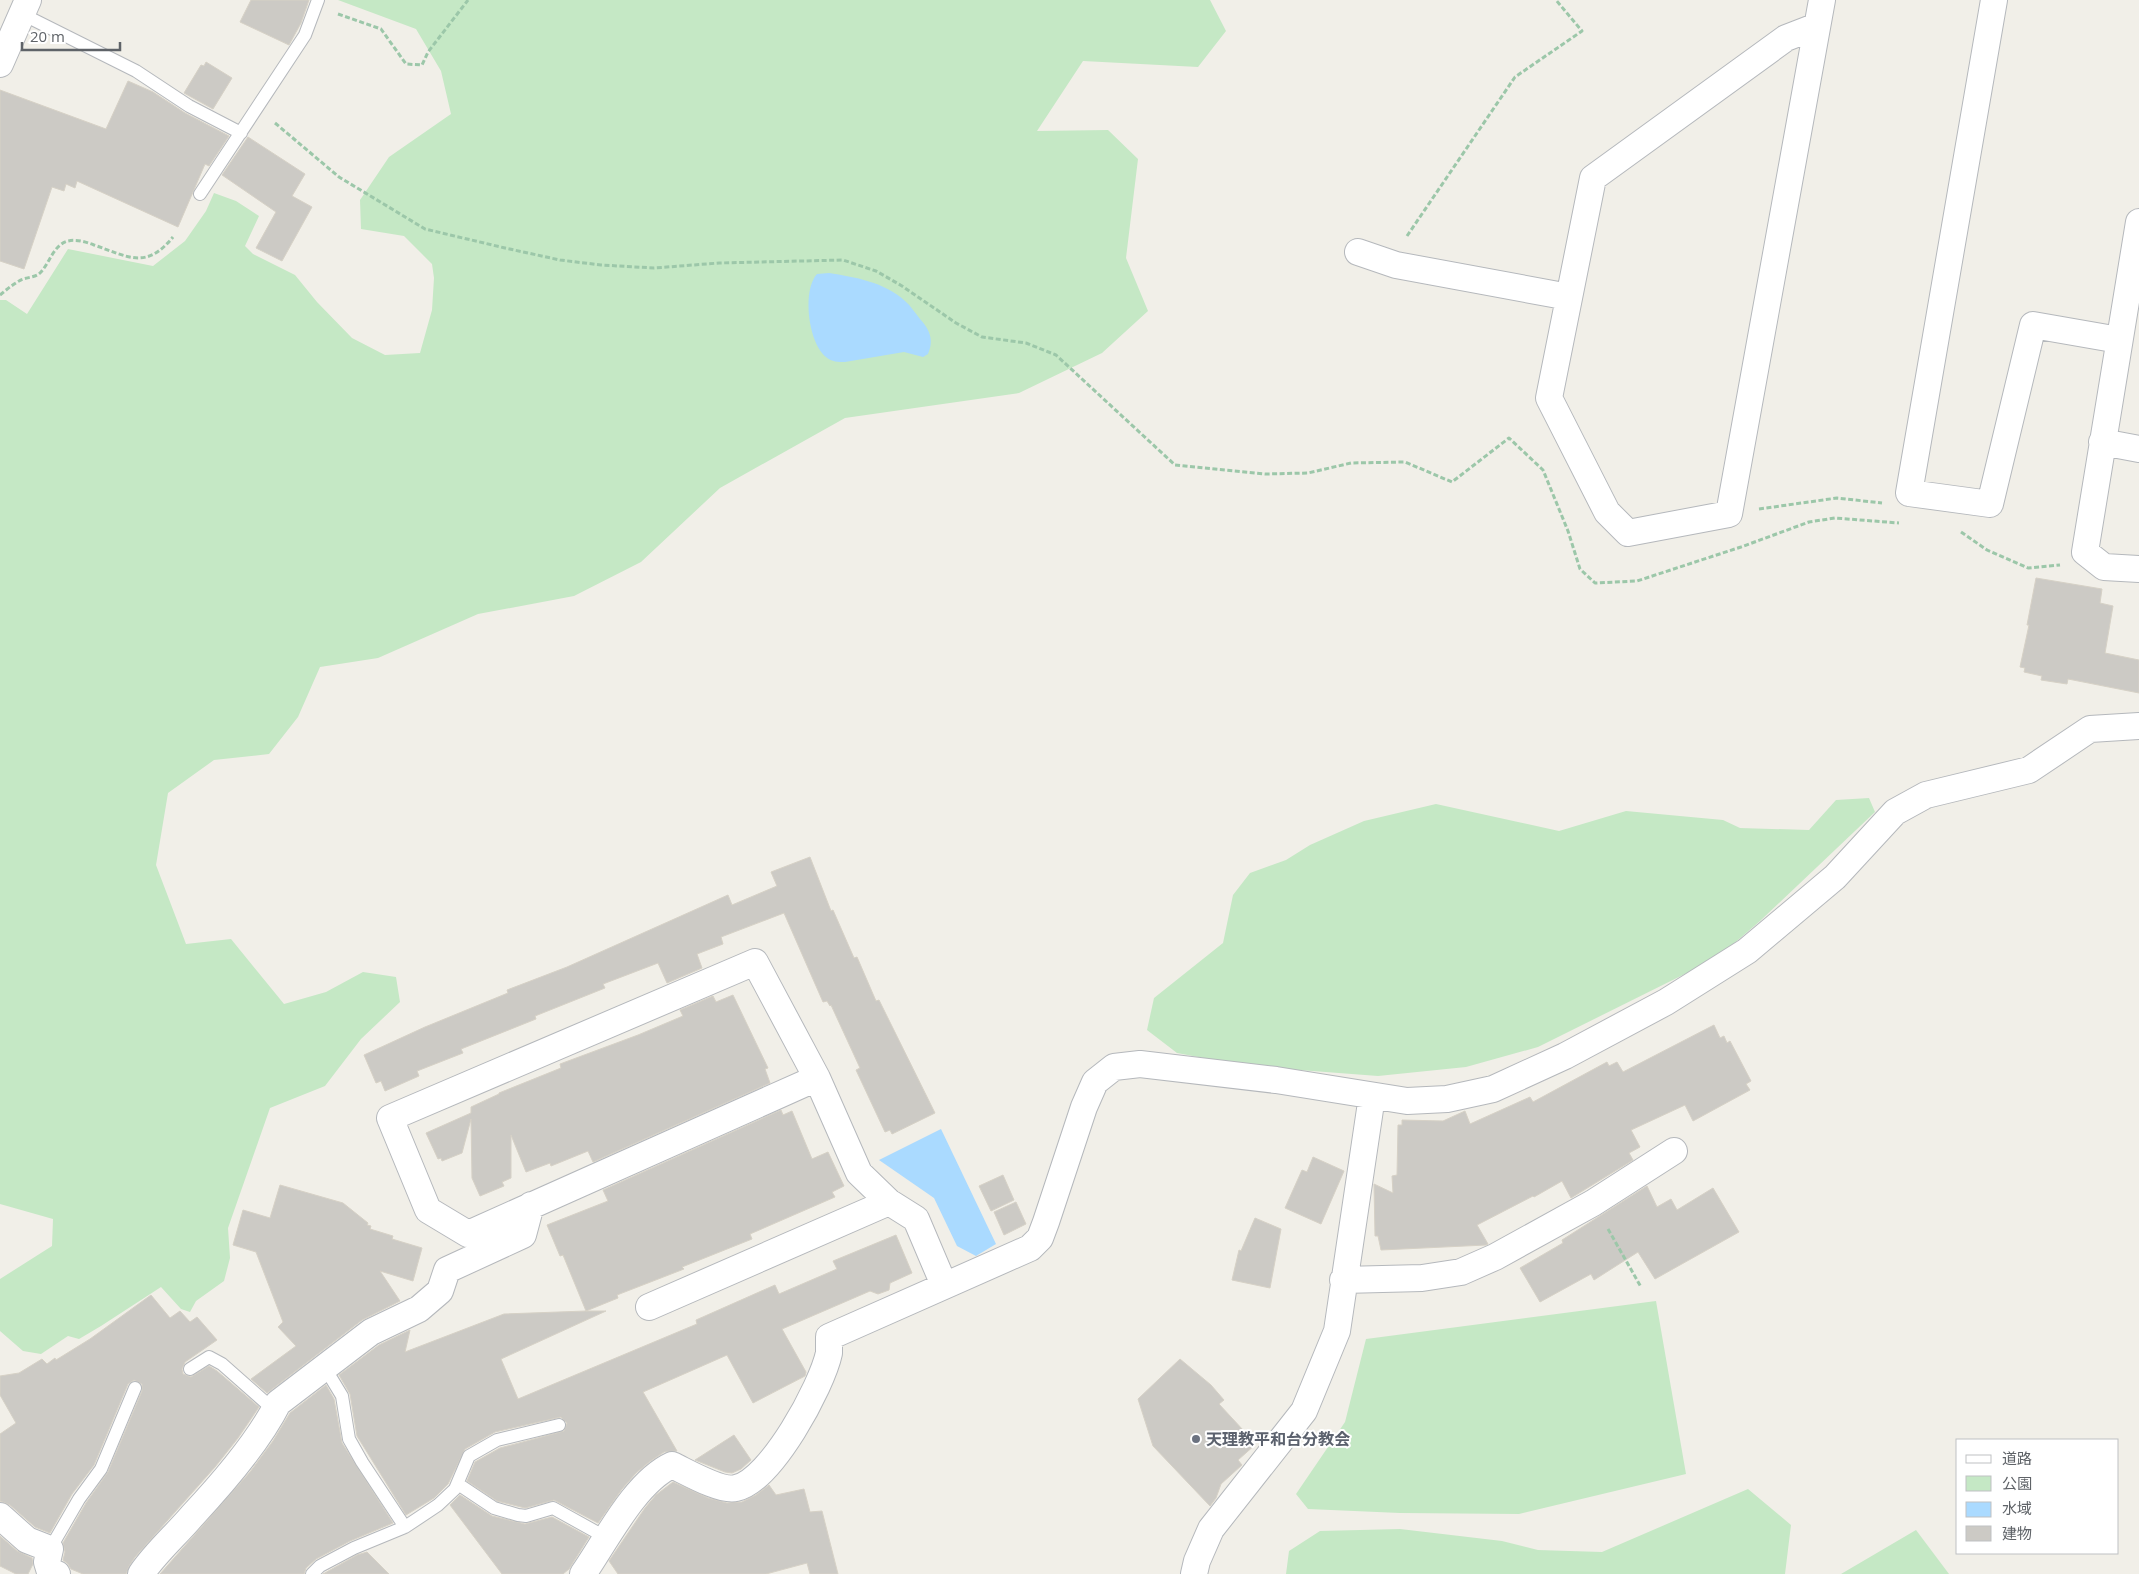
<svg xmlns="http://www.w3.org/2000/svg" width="2139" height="1574" font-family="'Open Sans','Noto Sans JP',sans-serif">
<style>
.green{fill:#c5e8c5}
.water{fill:#aadaff}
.building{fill:#cccac5;stroke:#d6d1c6}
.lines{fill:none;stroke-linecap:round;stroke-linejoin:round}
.service-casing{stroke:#b5b8bc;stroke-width:14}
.minor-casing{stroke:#b5b8bc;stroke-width:28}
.path{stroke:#9cc7a9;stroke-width:3;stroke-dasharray:5 2.5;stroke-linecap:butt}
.service{stroke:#fff;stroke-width:12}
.minor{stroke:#fff;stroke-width:26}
.worship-dot{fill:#6b7280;stroke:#fff;stroke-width:2}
.labels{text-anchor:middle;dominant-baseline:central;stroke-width:4;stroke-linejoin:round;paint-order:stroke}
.worship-label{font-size:16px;font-weight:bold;fill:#5b616d;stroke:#fff;text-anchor:start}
</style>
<rect width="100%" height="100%" fill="#f1efe8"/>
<path class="green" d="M 338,0 L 1210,0 L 1226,31 L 1198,67 L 1083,61 L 1037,131 L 1108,130 L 1138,159 L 1126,258 L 1148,311 L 1102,353 L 1019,393 L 845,418 L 720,488 L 641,562 L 574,596 L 478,614 L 378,658 L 320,667 L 298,717 L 269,754 L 214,760 L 168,793 L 156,865 L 186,944 L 231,939 L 284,1004 L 326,992 L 363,972 L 396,977 L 400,1002 L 361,1039 L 325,1086 L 270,1108 L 228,1228 L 230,1258 L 224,1281 L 196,1301 L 190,1312 L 181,1309 L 161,1287 L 101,1326 L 79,1339 L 68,1336 L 41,1354 L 23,1351 L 0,1331 L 0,1279 L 52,1246 L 53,1219 L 0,1204 L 0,300 L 6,300 L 27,314 L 68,249 L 153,266 L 185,241 L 206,211 L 214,193 L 236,201 L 259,216 L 245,246 L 253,254 L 295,275 L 317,302 L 352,338 L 385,355 L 420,353 L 432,310 L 434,278 L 432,264 L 404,236 L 361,229 L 360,200 L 389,157 L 451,114 L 441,71 L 416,29 Z
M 1869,798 L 1875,812 L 1760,921 L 1717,958 L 1538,1047 L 1466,1067 L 1378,1076 L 1246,1066 L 1177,1053 L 1147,1030 L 1154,998 L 1223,943 L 1233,895 L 1250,873 L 1286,860 L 1310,845 L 1364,821 L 1436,804 L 1559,831 L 1626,811 L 1723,820 L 1740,828 L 1809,830 L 1836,800 Z
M 1656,1301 L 1686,1474 L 1519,1514 L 1400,1513 L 1308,1509 L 1296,1494 L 1345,1422 L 1366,1339 Z
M 1748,1489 L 1791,1525 L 1785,1574 L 1286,1574 L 1289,1551 L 1320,1531 L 1400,1529 L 1502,1541 L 1538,1550 L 1602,1552 Z
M 1916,1530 L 1949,1574 L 1841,1574 Z"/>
<path class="water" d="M 829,273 C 854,277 885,282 905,301 C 911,306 915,313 920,319 C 930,330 934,340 928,354 L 923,357 L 904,352 L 845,362 C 838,362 832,362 826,357 C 808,343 802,290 817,274 Z
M 941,1129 L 996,1244 L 976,1256 L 957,1246 L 934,1198 L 879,1160 Z"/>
<path class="building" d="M 251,0 L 309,0 L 301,23 L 289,45 L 240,22 Z
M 206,62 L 232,78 L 213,109 L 184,93 L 201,65 L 204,66 Z
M 128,81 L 153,92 L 185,113 L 229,136 L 209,166 L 205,164 L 178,227 L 77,181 L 75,188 L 66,184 L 64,191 L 52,187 L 24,269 L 0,261 L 0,90 L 106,129 Z
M 248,137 L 305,174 L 292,196 L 312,207 L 282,261 L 256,248 L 276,212 L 222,175 Z
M 2036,578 L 2102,589 L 2100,603 L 2113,606 L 2105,653 L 2139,660 L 2139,693 L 2068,679 L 2067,684 L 2041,680 L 2042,676 L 2024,672 L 2025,668 L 2020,667 L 2029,625 L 2027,625 Z
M 810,857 L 831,911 L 833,910 L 854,958 L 857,957 L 876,1001 L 879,1000 L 935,1113 L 892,1134 L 890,1130 L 885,1132 L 856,1070 L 860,1068 L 831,1005 L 830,1006 L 827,1001 L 823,1002 L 784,913 L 721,937 L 723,944 L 697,954 L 702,968 L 667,983 L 658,963 L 603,984 L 605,988 L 535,1016 L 536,1019 L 461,1049 L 463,1053 L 417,1071 L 419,1076 L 385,1091 L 381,1081 L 376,1083 L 364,1055 L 425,1027 L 508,993 L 507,990 L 567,967 L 728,895 L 732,905 L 777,886 L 771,872 Z
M 733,995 L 768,1068 L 765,1069 L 770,1083 L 593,1162 L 588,1151 L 551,1166 L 550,1163 L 526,1172 L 511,1135 L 511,1178 L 502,1182 L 504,1186 L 480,1196 L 472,1178 L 471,1119 L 462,1153 L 442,1161 L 441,1158 L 438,1159 L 426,1133 L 471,1113 L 471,1107 L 499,1094 L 499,1093 L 561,1068 L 560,1064 L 638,1035 L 683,1016 L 680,1010 L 713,996 L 716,1002 Z
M 1714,1025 L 1720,1038 L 1724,1036 L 1727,1043 L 1730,1041 L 1751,1081 L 1746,1084 L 1750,1090 L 1693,1121 L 1685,1105 L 1631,1130 L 1640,1147 L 1629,1153 L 1633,1160 L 1571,1198 L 1562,1181 L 1534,1197 L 1533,1196 L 1477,1225 L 1488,1244 L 1486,1245 L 1381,1250 L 1378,1236 L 1375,1236 L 1374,1184 L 1393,1193 L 1392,1176 L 1397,1175 L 1398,1125 L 1402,1125 L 1402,1120 L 1443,1121 L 1465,1111 L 1470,1124 L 1530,1097 L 1533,1102 L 1607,1062 L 1609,1066 L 1617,1062 L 1623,1072 Z
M 781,1110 L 783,1115 L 792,1111 L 812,1159 L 828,1152 L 844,1186 L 832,1192 L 835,1197 L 750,1234 L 752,1239 L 682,1267 L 684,1269 L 617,1295 L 618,1298 L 586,1311 L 606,1311 L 501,1359 L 518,1399 L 697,1324 L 696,1320 L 775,1285 L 779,1294 L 837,1269 L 833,1261 L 896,1235 L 912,1273 L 890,1283 L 889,1290 L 878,1294 L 870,1291 L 782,1329 L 806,1372 L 805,1376 L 753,1403 L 727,1355 L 643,1392 L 677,1451 L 664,1452 L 649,1462 L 636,1473 L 622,1489 L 598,1523 L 554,1500 L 525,1508 L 497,1501 L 467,1481 L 475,1462 L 500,1448 L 564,1431 L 567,1423 L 561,1417 L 495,1432 L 465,1449 L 448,1484 L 434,1498 L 406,1515 L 357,1436 L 350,1394 L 339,1375 L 379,1345 L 410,1330 L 405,1352 L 504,1314 L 586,1311 L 563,1255 L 560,1256 L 547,1225 L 608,1201 L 603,1190 Z
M 1313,1157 L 1344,1171 L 1321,1224 L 1285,1208 L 1302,1170 L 1307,1172 Z
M 1003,1175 L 1014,1200 L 991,1211 L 979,1186 Z
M 280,1185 L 343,1203 L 368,1223 L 367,1225 L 371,1226 L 370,1229 L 393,1236 L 392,1239 L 422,1248 L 413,1281 L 380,1271 L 400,1301 L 362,1320 L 267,1393 L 251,1379 L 296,1346 L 278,1327 L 283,1322 L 256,1252 L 233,1245 L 243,1210 L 270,1218 Z
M 1647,1186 L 1657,1207 L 1671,1199 L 1677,1210 L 1713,1188 L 1739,1232 L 1655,1279 L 1638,1252 L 1594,1280 L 1591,1274 L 1540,1302 L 1520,1268 L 1563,1243 L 1562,1240 Z
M 1016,1202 L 1026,1224 L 1004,1235 L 994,1212 Z
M 1255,1218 L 1281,1229 L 1270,1288 L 1232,1280 L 1239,1250 L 1241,1251 Z
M 151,1295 L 170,1318 L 180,1311 L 190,1322 L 197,1317 L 217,1340 L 185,1362 L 182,1369 L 183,1374 L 191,1377 L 209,1366 L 217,1371 L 259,1407 L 238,1438 L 215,1467 L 135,1557 L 129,1566 L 126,1574 L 83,1574 L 71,1569 L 68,1564 L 63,1560 L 65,1552 L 63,1543 L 86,1503 L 108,1472 L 142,1391 L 142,1384 L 134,1380 L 128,1384 L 94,1465 L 72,1494 L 50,1533 L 35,1527 L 10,1505 L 0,1501 L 0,1434 L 16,1423 L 0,1395 L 0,1376 L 19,1373 L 42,1359 L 47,1364 L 55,1358 L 56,1360 L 90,1339 Z
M 1180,1359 L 1211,1385 L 1224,1400 L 1219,1404 L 1256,1444 L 1238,1460 L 1242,1465 L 1221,1484 L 1216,1498 L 1210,1506 L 1153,1446 L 1138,1399 Z
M 326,1385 L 334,1399 L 342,1443 L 393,1523 L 350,1541 L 316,1559 L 306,1568 L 304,1574 L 160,1574 L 250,1472 L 273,1441 L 290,1413 Z
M 734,1435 L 751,1460 L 741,1469 L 732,1473 L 725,1472 L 695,1460 Z
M 673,1482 L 708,1498 L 727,1503 L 742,1502 L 756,1495 L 769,1485 L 776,1495 L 804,1489 L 810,1512 L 822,1511 L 838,1574 L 810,1574 L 807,1563 L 766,1574 L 618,1574 L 609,1561 L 645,1508 L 656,1495 Z
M 460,1495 L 492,1516 L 525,1524 L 552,1517 L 589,1537 L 569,1569 L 563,1574 L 502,1574 L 450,1505 Z
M 0,1536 L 17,1551 L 32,1558 L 33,1564 L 28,1574 L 16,1574 L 0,1566 Z
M 367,1552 L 389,1574 L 323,1574 L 357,1555 Z"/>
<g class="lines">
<g class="service-casing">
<path id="service" d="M 22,14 L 136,71 L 189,106 L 241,133
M 200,194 L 305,35 L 318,0
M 325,1368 L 342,1396 L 349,1439 L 362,1462 L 405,1527
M 190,1369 L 209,1357 L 222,1364 L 274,1410
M 458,1484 L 494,1508 L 518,1515 L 526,1516 L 553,1508 L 607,1538
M 50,1549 L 79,1499 L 101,1469 L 135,1388
M 312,1574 L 320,1566 L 354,1548 L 405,1527 L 438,1505 L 455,1489 L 469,1456 L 497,1440 L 559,1425"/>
</g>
<g class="minor-casing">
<path id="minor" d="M 1994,0 L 1909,493 L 1990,504 L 2033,325 L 2119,340
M 1817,26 L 1786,38 L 1593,178 L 1549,398 L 1607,512 L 1628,533 L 1729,514 L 1822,0
M 0,64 L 28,0
M 2139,222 L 2085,552 L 2104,567 L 2139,569
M 1358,252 L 1396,265 L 1569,297
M 2102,442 L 2139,449
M 817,1078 L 468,1234 L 428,1210 L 390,1118 L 755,962 L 817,1078 L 859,1173 L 889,1202 L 916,1219 L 944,1285
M 1343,1280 L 1422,1278 L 1461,1272 L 1495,1257 L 1593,1203 L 1674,1151
M 649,1307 L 889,1202
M 0,1516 L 27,1540 L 50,1549 L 47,1562 L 50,1572 L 57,1574
M 141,1574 C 156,1552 175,1536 192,1516 C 221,1485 259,1441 278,1403 L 371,1332 L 419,1309 L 440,1291 L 447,1270 L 523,1235 L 531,1205
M 583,1574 C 606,1541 635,1482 672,1465 C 687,1472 721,1492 736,1488 C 771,1481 822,1386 829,1353 C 829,1348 829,1342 829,1337 L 1030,1248 L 1040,1238 L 1046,1222 L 1084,1107 L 1095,1082 L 1114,1067 L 1140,1064 L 1276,1080 L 1407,1101 L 1447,1099 L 1493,1089 L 1565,1056 L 1666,1002 L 1747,951 L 1835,877 L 1895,812 L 1926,795 L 2029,770 L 2090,729 L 2139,726
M 1194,1574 L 1197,1561 L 1211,1529 L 1304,1411 L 1337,1331 L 1372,1096"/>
</g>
<path class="path" d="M 338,14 L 381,29 L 406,64 L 422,65 L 428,52 L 468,0
M 275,123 L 339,177 L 425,229 L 505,248 L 560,260 L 601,265 L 654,268 L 719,263 L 843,260 L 876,271 L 902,286 L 956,323 L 982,337 L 1026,343 L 1056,355 L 1175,465 L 1265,474 L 1308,473 L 1351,463 L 1405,462 L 1452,482 L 1509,438 L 1543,470 L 1568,531 L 1580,569 L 1595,583 L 1637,581 L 1741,547 L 1809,522 L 1835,518 L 1899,523
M 1407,236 L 1515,77 L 1582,31 L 1556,0
M 0,295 C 6,290 12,285 19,281 C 25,277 35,278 40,273 C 50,263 53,245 68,241 C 77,239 86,242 94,245 C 129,257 146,270 173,237
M 1759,509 L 1837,498 L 1882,503
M 1961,532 L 1987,550 L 2028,568 L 2060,565
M 1608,1229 L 1641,1287"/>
<use href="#service" class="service"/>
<use href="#minor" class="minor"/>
</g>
<circle class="worship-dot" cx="1196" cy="1439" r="5"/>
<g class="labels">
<g class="worship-label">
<text x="1206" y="1439">天理教平和台分教会</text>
</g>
</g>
<rect x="1956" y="1439" width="162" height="115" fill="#ffffff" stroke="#bfc1c3"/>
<rect x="1966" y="1455" width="25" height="8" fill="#ffffff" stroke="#bfc1c3"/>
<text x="2002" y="1464" font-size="15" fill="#5f6368">道路</text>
<rect x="1966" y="1476" width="25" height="15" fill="#c5e8c5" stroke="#bfc1c3"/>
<text x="2002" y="1489" font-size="15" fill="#5f6368">公園</text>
<rect x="1966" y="1502" width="25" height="15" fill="#aadaff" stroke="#bfc1c3"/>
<text x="2002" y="1514" font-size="15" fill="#5f6368">水域</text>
<rect x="1966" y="1526" width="25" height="15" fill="#cccac5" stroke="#bfc1c3"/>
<text x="2002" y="1539" font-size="15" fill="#5f6368">建物</text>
<path d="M22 42v8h98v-8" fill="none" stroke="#5f6368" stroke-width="2.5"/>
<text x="30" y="42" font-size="15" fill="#5f6368" stroke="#ffffff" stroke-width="4" paint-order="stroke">20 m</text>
</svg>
